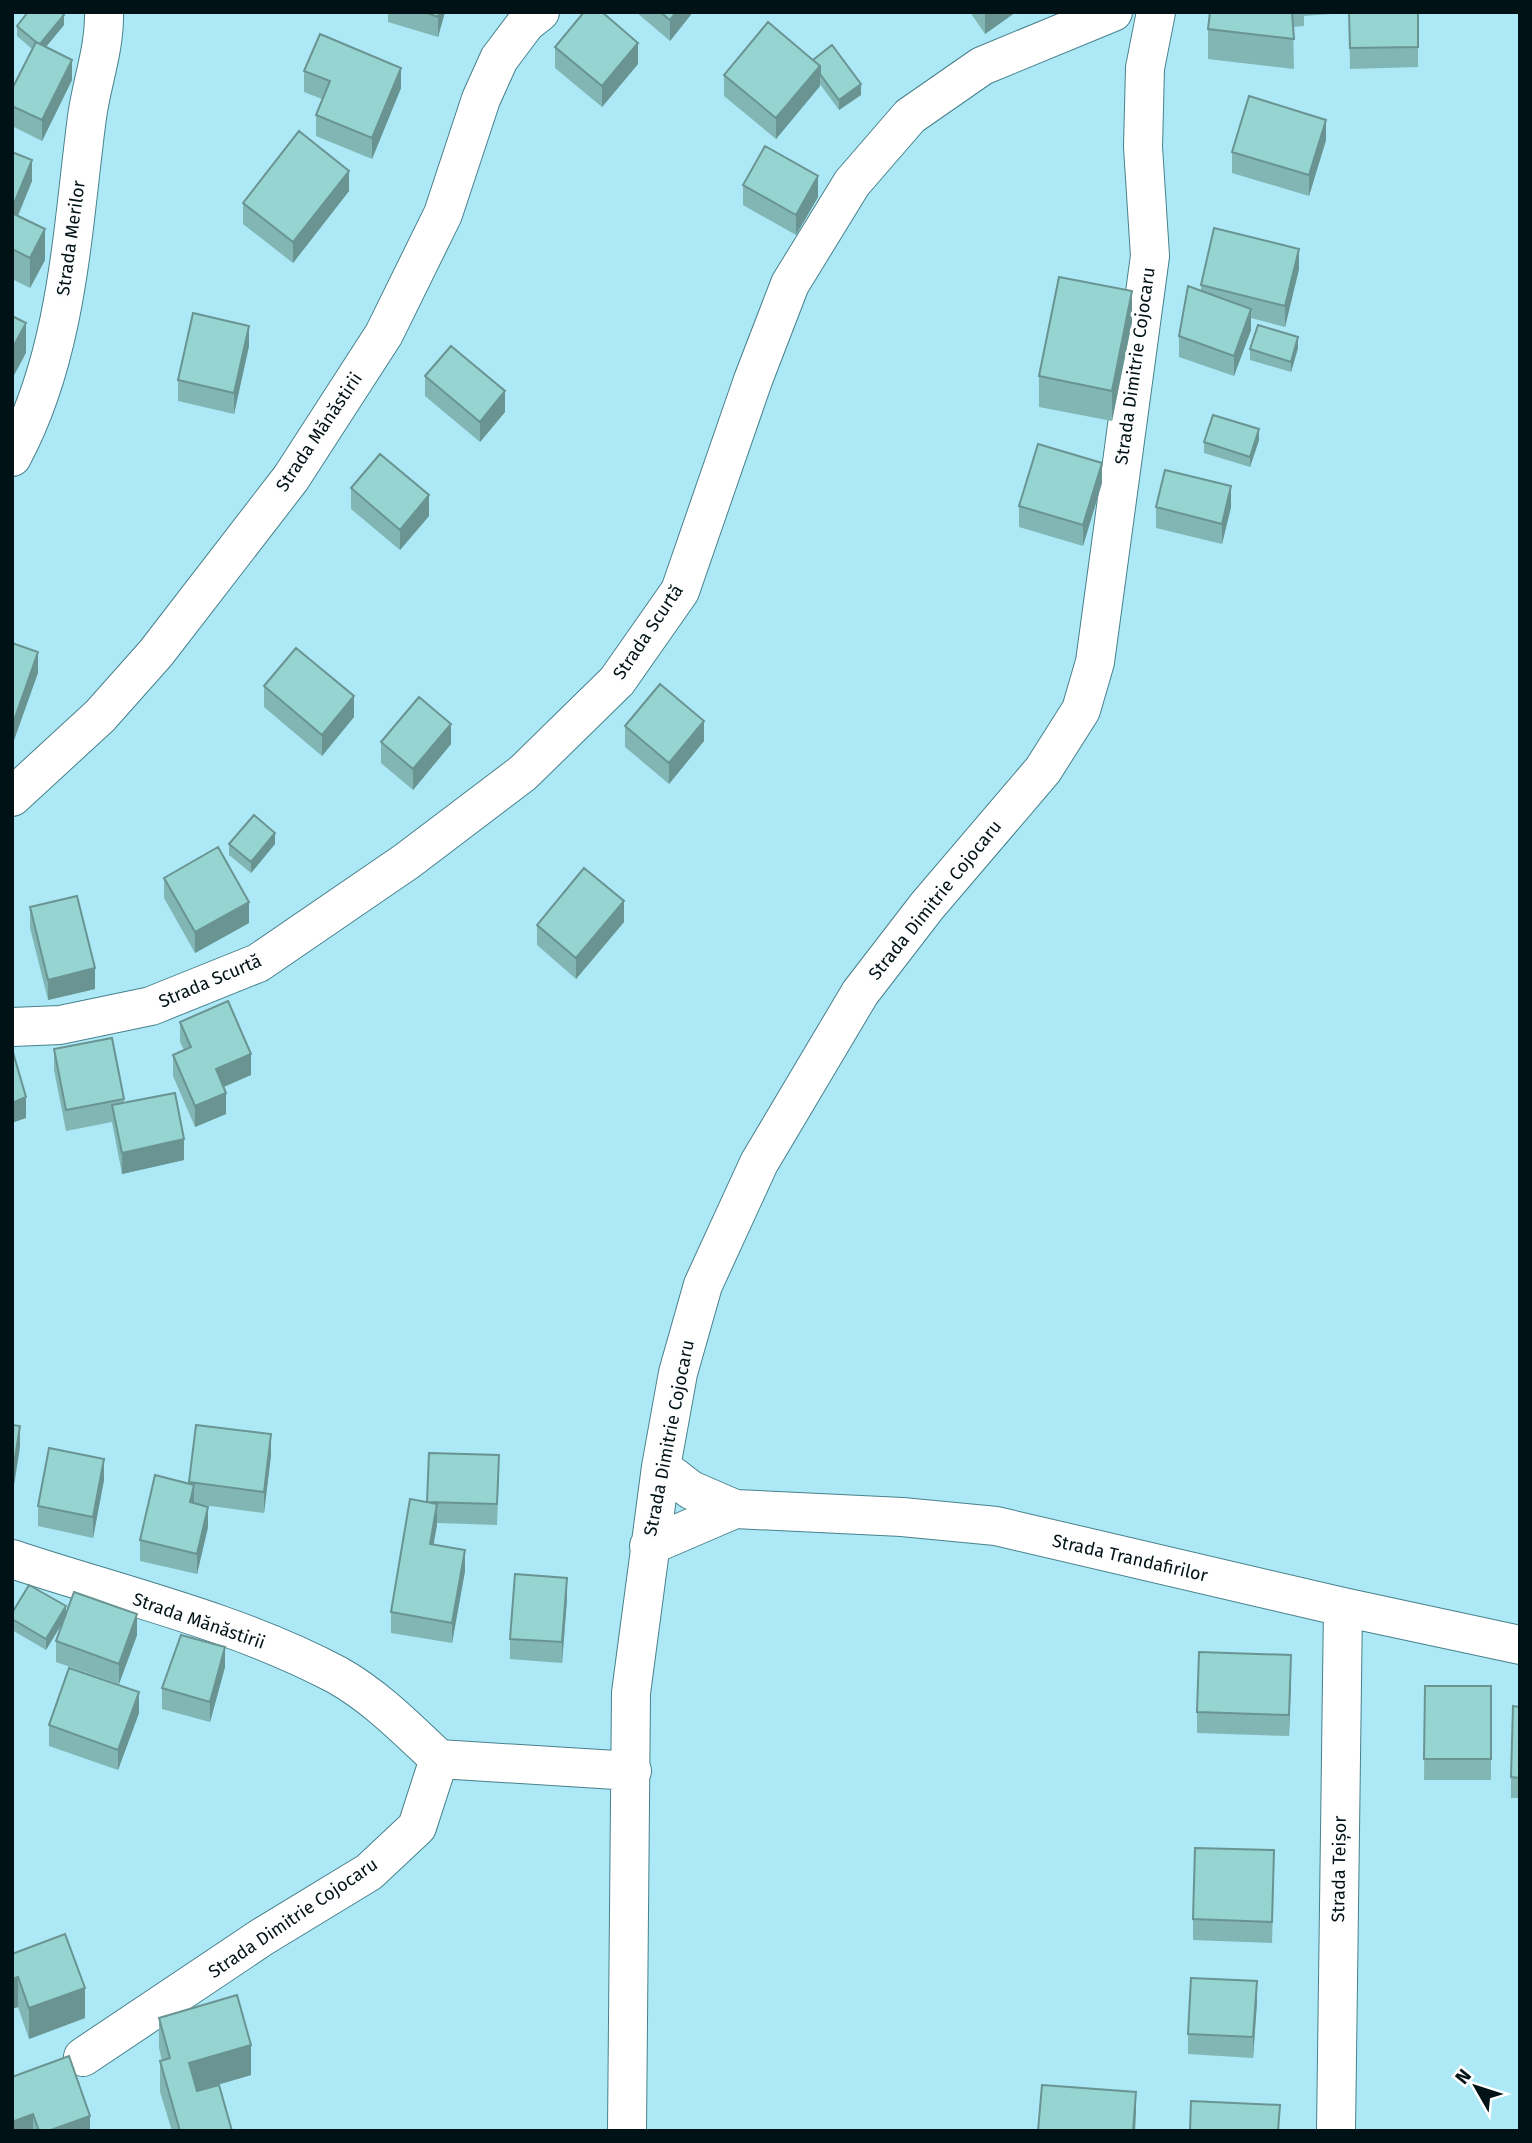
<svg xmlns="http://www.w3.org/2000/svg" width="1532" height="2143" font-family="'Fira Sans',sans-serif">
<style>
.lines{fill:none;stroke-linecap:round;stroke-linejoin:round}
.minor-casing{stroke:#48818d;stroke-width:40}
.minor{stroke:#fff;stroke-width:38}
.wall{fill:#81b6b4}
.shaded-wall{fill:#699492}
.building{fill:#96d4d1;stroke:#699492;stroke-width:2}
.labels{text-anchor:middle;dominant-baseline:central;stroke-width:7;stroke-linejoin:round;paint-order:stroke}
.street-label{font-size:18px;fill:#001216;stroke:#fefefe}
</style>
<rect width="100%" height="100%" fill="#ace8f5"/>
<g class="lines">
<g class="minor-casing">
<path id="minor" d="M 12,457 C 68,353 72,231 87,117 C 92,81 105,48 104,12
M 12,797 L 100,716 L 156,653 L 291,478 L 384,334 L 443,214 L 481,99 L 499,59 L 526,23 L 540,12
M 12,1027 L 60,1025 L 151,1006 L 258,963 L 407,861 L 523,773 L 617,681 L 680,591 L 753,380 L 790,284 L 852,183 L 910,116 L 982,66 L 1113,12
M 661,1467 L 691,1490 L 735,1509 L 902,1517 L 996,1526 L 1343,1607 L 1520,1645
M 649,1546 L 735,1509
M 12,1559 C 120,1595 235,1621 337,1675 C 376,1697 407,1729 439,1759
M 439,1759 L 632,1771
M 83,2057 L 262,1937 L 369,1872 L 417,1827 L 439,1759
M 627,2131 L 631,1693 L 661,1467 L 678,1373 L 703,1285 L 759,1163 L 860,993 L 927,906 L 1043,770 L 1081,710 L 1095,662 L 1150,256 L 1143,147 L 1145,68 L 1156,12
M 1336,2131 L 1343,1607"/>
</g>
<use href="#minor" class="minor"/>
</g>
<path class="wall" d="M 388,12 L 445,12 L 438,37 L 388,22 Z
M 636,12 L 693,12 L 670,41 Z
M 970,12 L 1016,12 L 985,34 Z
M 1210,12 L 1330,12 L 1330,14 L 1304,16 L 1304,26 L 1293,27 L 1294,69 L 1208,59 L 1208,29 Z
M 1349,12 L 1418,12 L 1418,67 L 1350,69 Z
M 64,25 L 46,47 L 72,80 L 42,141 L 12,126 L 12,89 L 32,49 L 17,36 L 17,26 Z
M 555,47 L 638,64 L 602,107 L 555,68 Z
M 813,60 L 861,95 L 839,110 L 820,84 L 820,86 L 776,139 L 724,96 L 724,75 Z
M 304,71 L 401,88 L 372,159 L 316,136 L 316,115 L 322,99 L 304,92 Z
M 1326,140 L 1309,196 L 1232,173 L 1232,152 Z
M 12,152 L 32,181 L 18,216 L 45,260 L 30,288 L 12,279 Z
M 743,185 L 818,197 L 796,235 L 743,205 Z
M 349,191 L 293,263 L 243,224 L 243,203 Z
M 1299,269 L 1285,327 L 1251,318 L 1251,330 L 1234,376 L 1179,357 L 1179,336 L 1201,291 L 1201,285 Z
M 1132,322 L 1112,421 L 1039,407 L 1039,376 Z
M 249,346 L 234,414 L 178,401 L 178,380 Z
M 1298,348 L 1291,372 L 1250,360 L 1250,349 Z
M 425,376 L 505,412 L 480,442 L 425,396 Z
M 1259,440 L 1250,467 L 1204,453 L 1204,442 Z
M 1102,483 L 1083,546 L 1019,527 L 1019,506 Z
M 351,488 L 429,516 L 400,550 L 351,509 Z
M 1156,507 L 1231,507 L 1222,544 L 1156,528 Z
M 264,686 L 354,717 L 322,756 L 264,707 Z
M 625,726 L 704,741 L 669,784 L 625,747 Z
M 381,742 L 451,744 L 413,790 L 381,763 Z
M 229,844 L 275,844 L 251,873 L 229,855 Z
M 164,878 L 249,923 L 195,953 L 164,898 Z
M 30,907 L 95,989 L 48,1000 L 30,928 Z
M 624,922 L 576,979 L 537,945 L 537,925 Z
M 180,1022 L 251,1075 L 224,1087 L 226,1114 L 195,1127 L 173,1076 L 173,1055 L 184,1050 L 180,1042 Z
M 54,1049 L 124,1099 L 124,1102 L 184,1160 L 122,1174 L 112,1122 L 66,1131 L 54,1070 Z
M 196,1425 L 271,1455 L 264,1513 L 195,1504 L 208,1527 L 197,1574 L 140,1561 L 140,1540 L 189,1484 Z
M 499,1475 L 497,1525 L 437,1523 L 433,1545 L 465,1571 L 452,1643 L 391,1633 L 391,1612 L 427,1502 Z
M 104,1480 L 93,1538 L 38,1526 L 38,1506 Z
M 567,1599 L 562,1663 L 510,1659 L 510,1639 Z
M 12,1613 L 66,1616 L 137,1635 L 119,1684 L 56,1662 L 56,1641 L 65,1618 L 46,1650 L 12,1630 Z
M 225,1667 L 210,1722 L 162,1709 L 162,1688 Z
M 1291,1676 L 1289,1736 L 1197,1733 L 1197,1712 Z
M 1425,1686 L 1491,1686 L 1491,1780 L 1424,1780 Z
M 1520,1707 L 1520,1798 L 1511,1798 L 1511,1777 Z
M 139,1713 L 118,1770 L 49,1746 L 49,1725 Z
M 1274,1871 L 1272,1943 L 1193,1940 L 1193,1919 Z
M 12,1954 L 85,2018 L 29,2039 L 18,2007 L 12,2009 Z
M 1257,2002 L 1253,2058 L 1188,2054 L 1188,2034 Z
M 159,2018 L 251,2075 L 197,2091 L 232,2131 L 172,2131 L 160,2092 L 160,2061 L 162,2061 L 159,2048 Z
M 12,2077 L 90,2131 L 12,2131 Z"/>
<path class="shaded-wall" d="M 439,12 L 445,12 L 438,37 L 438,17 Z
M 676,12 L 693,12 L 670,41 L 670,20 Z
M 986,12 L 1016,12 L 985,34 L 985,13 Z
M 64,15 L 64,25 L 39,55 L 39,45 Z
M 638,43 L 638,64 L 602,107 L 602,86 Z
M 72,60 L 72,80 L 42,141 L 42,120 Z
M 820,66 L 820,86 L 776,139 L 776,118 Z
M 401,68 L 401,88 L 372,159 L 372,138 Z
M 861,84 L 861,95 L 839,110 L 839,100 Z
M 1326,120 L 1326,140 L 1309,196 L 1309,175 Z
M 32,160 L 32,181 L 13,227 L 13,206 Z
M 349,171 L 349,191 L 293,263 L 293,242 Z
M 818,176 L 818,197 L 796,235 L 796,215 Z
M 45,229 L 45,260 L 30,288 L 30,258 Z
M 1299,249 L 1299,269 L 1285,327 L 1285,306 Z
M 1132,291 L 1132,322 L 1112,421 L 1112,391 Z
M 1251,309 L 1251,330 L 1234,376 L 1234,356 Z
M 26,323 L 26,353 L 12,379 L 12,349 Z
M 249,326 L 249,346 L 234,414 L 234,393 Z
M 1298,337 L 1298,348 L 1291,372 L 1291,362 Z
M 505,391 L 505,412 L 480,442 L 480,422 Z
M 1259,429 L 1259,440 L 1250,467 L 1250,457 Z
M 1102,463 L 1102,483 L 1083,546 L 1083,525 Z
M 1231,486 L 1231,507 L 1222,544 L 1222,524 Z
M 429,495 L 429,516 L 400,550 L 400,530 Z
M 38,652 L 38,673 L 12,746 L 12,726 Z
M 354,696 L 354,717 L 322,756 L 322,735 Z
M 704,721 L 704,741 L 669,784 L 669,763 Z
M 451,724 L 451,744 L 413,790 L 413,769 Z
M 275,833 L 275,844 L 251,873 L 251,862 Z
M 624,901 L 624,922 L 576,979 L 576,958 Z
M 249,902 L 249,923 L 195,953 L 195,932 Z
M 95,968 L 95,989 L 48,1000 L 48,980 Z
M 251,1054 L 251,1075 L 216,1090 L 216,1069 Z
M 226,1093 L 226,1114 L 195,1127 L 195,1106 Z
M 26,1097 L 26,1118 L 12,1123 L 12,1103 Z
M 184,1139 L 184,1160 L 122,1174 L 122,1153 Z
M 20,1426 L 20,1447 L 12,1498 L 12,1477 Z
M 271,1434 L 271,1455 L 264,1513 L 264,1492 Z
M 104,1459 L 104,1480 L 93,1538 L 93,1517 Z
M 194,1485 L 194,1505 L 190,1502 Z
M 437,1504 L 437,1525 L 430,1565 L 430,1544 Z
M 208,1507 L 208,1527 L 197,1574 L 197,1554 Z
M 465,1550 L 465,1571 L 452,1643 L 452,1623 Z
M 567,1578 L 567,1599 L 562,1663 L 562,1642 Z
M 66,1606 L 66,1617 L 46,1650 L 46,1639 Z
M 137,1614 L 137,1635 L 119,1684 L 119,1664 Z
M 225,1647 L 225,1667 L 210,1722 L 210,1702 Z
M 1291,1655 L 1291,1676 L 1289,1736 L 1289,1715 Z
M 139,1692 L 139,1713 L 118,1770 L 118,1750 Z
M 18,1977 L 18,2007 L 12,2009 L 12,1979 Z
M 1257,1981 L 1257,2002 L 1253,2058 L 1253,2037 Z
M 85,1988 L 85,2018 L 29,2039 L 29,2008 Z
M 251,2045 L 251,2075 L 189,2093 L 189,2063 Z
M 1136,2092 L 1136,2113 L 1135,2131 L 1133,2131 Z
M 33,2114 L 33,2131 L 12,2131 L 12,2122 Z
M 90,2116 L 90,2131 L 48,2131 Z"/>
<path class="building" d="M 28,12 L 61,12 L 64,15 L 40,44 L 36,42 L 17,26 Z
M 424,12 L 439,12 L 438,17 Z
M 584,12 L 602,12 L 638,43 L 602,86 L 555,47 Z
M 660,12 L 676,12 L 670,20 Z
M 1210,12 L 1292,12 L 1294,39 L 1208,29 Z
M 1349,12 L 1418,12 L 1418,47 L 1350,48 Z
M 768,22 L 820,66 L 776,118 L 724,75 Z
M 320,34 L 401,68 L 372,138 L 316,115 L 330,81 L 304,71 Z
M 36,42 L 72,60 L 42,120 L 12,106 L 12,89 Z
M 832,45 L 861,84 L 839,100 L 820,74 L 820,66 L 813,60 Z
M 1249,96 L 1326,120 L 1309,175 L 1232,152 Z
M 299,131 L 349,171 L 293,242 L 243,203 Z
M 765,146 L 818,176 L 796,215 L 743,185 Z
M 12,152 L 32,160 L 13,206 L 12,206 Z
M 12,213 L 45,229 L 30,258 L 12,249 Z
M 1214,228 L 1299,249 L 1285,306 L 1201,285 Z
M 1059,277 L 1132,291 L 1112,391 L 1039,376 Z
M 1188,286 L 1251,309 L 1234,356 L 1179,336 Z
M 193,313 L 249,326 L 234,393 L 178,380 Z
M 12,316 L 26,323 L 12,349 Z
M 1258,325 L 1298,337 L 1291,362 L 1250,349 Z
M 451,346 L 505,391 L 480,422 L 425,376 Z
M 1213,415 L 1259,429 L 1250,457 L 1204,442 Z
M 1038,444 L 1102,463 L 1083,525 L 1019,506 Z
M 380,454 L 429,495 L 400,530 L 351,488 Z
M 1165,470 L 1231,486 L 1222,524 L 1156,507 Z
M 12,643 L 38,652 L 12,726 Z
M 296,648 L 354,696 L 322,735 L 264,686 Z
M 660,684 L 704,721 L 669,763 L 625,726 Z
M 419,697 L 451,724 L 413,769 L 381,742 Z
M 254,815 L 275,833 L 251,862 L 229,844 Z
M 218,847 L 249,902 L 195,932 L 164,878 Z
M 584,868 L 624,901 L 576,958 L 537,925 Z
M 77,896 L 95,968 L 48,980 L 30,907 Z
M 228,1001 L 251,1054 L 216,1069 L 226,1093 L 195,1106 L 173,1055 L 191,1047 L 180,1022 Z
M 112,1038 L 124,1099 L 66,1110 L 54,1049 Z
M 12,1049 L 26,1097 L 12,1103 Z
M 175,1093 L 184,1139 L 122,1153 L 112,1105 Z
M 12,1425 L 20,1426 L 12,1477 Z
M 196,1425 L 271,1434 L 264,1492 L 189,1482 Z
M 49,1448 L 104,1459 L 93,1517 L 38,1506 Z
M 429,1453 L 499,1455 L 497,1504 L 427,1502 Z
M 155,1475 L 194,1485 L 190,1502 L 208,1507 L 197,1554 L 140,1540 Z
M 410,1499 L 437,1504 L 430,1544 L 465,1550 L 452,1623 L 391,1612 Z
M 515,1574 L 567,1578 L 562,1642 L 510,1639 Z
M 29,1585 L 66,1606 L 46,1639 L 12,1619 L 12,1613 Z
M 74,1592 L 137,1614 L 119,1664 L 56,1641 Z
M 181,1635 L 225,1647 L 210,1702 L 162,1688 Z
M 1199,1652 L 1291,1655 L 1289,1715 L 1197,1712 Z
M 69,1668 L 139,1692 L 118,1750 L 49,1725 Z
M 1425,1686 L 1491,1686 L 1491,1759 L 1424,1759 Z
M 1513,1706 L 1520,1707 L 1520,1778 L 1511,1777 Z
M 1195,1848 L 1274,1850 L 1272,1922 L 1193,1919 Z
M 65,1934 L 85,1988 L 29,2008 L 18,1977 L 12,1979 L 12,1954 Z
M 1191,1978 L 1257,1981 L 1253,2037 L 1188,2034 Z
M 237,1995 L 251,2045 L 189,2063 L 197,2091 L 219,2085 L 232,2131 L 180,2131 L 160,2061 L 170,2058 L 159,2018 Z
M 69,2056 L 90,2116 L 48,2131 L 39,2131 L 33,2114 L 12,2122 L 12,2077 Z
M 1042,2085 L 1136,2092 L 1133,2131 L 1038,2131 Z
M 1191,2101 L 1280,2105 L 1278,2131 L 1190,2131 Z"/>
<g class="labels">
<g class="street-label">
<text transform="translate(71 238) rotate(-82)">Strada Merilor</text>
<text transform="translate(1135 366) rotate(-82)">Strada Dimitrie Cojocaru</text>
<text transform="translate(319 432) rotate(-56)">Strada Mănăstirii</text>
<text transform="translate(648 632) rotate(-56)">Strada Scurtă</text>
<text transform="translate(935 900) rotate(-51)">Strada Dimitrie Cojocaru</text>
<text transform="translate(210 981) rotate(-23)">Strada Scurtă</text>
<text transform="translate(669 1438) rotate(-79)">Strada Dimitrie Cojocaru</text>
<text transform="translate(1130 1558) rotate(13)">Strada Trandafirilor</text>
<text transform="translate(199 1621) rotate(19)">Strada Mănăstirii</text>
<text transform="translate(1339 1869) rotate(-89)">Strada Teișor</text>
<text transform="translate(293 1918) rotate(-34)">Strada Dimitrie Cojocaru</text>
</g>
</g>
<rect width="1532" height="2143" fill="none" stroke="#001216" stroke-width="28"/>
<g transform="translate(1476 2087) rotate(309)" stroke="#fefefe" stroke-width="5" paint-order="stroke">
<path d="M0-5L12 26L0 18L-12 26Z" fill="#001216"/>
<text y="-10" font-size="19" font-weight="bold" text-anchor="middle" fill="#001216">N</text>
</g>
</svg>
